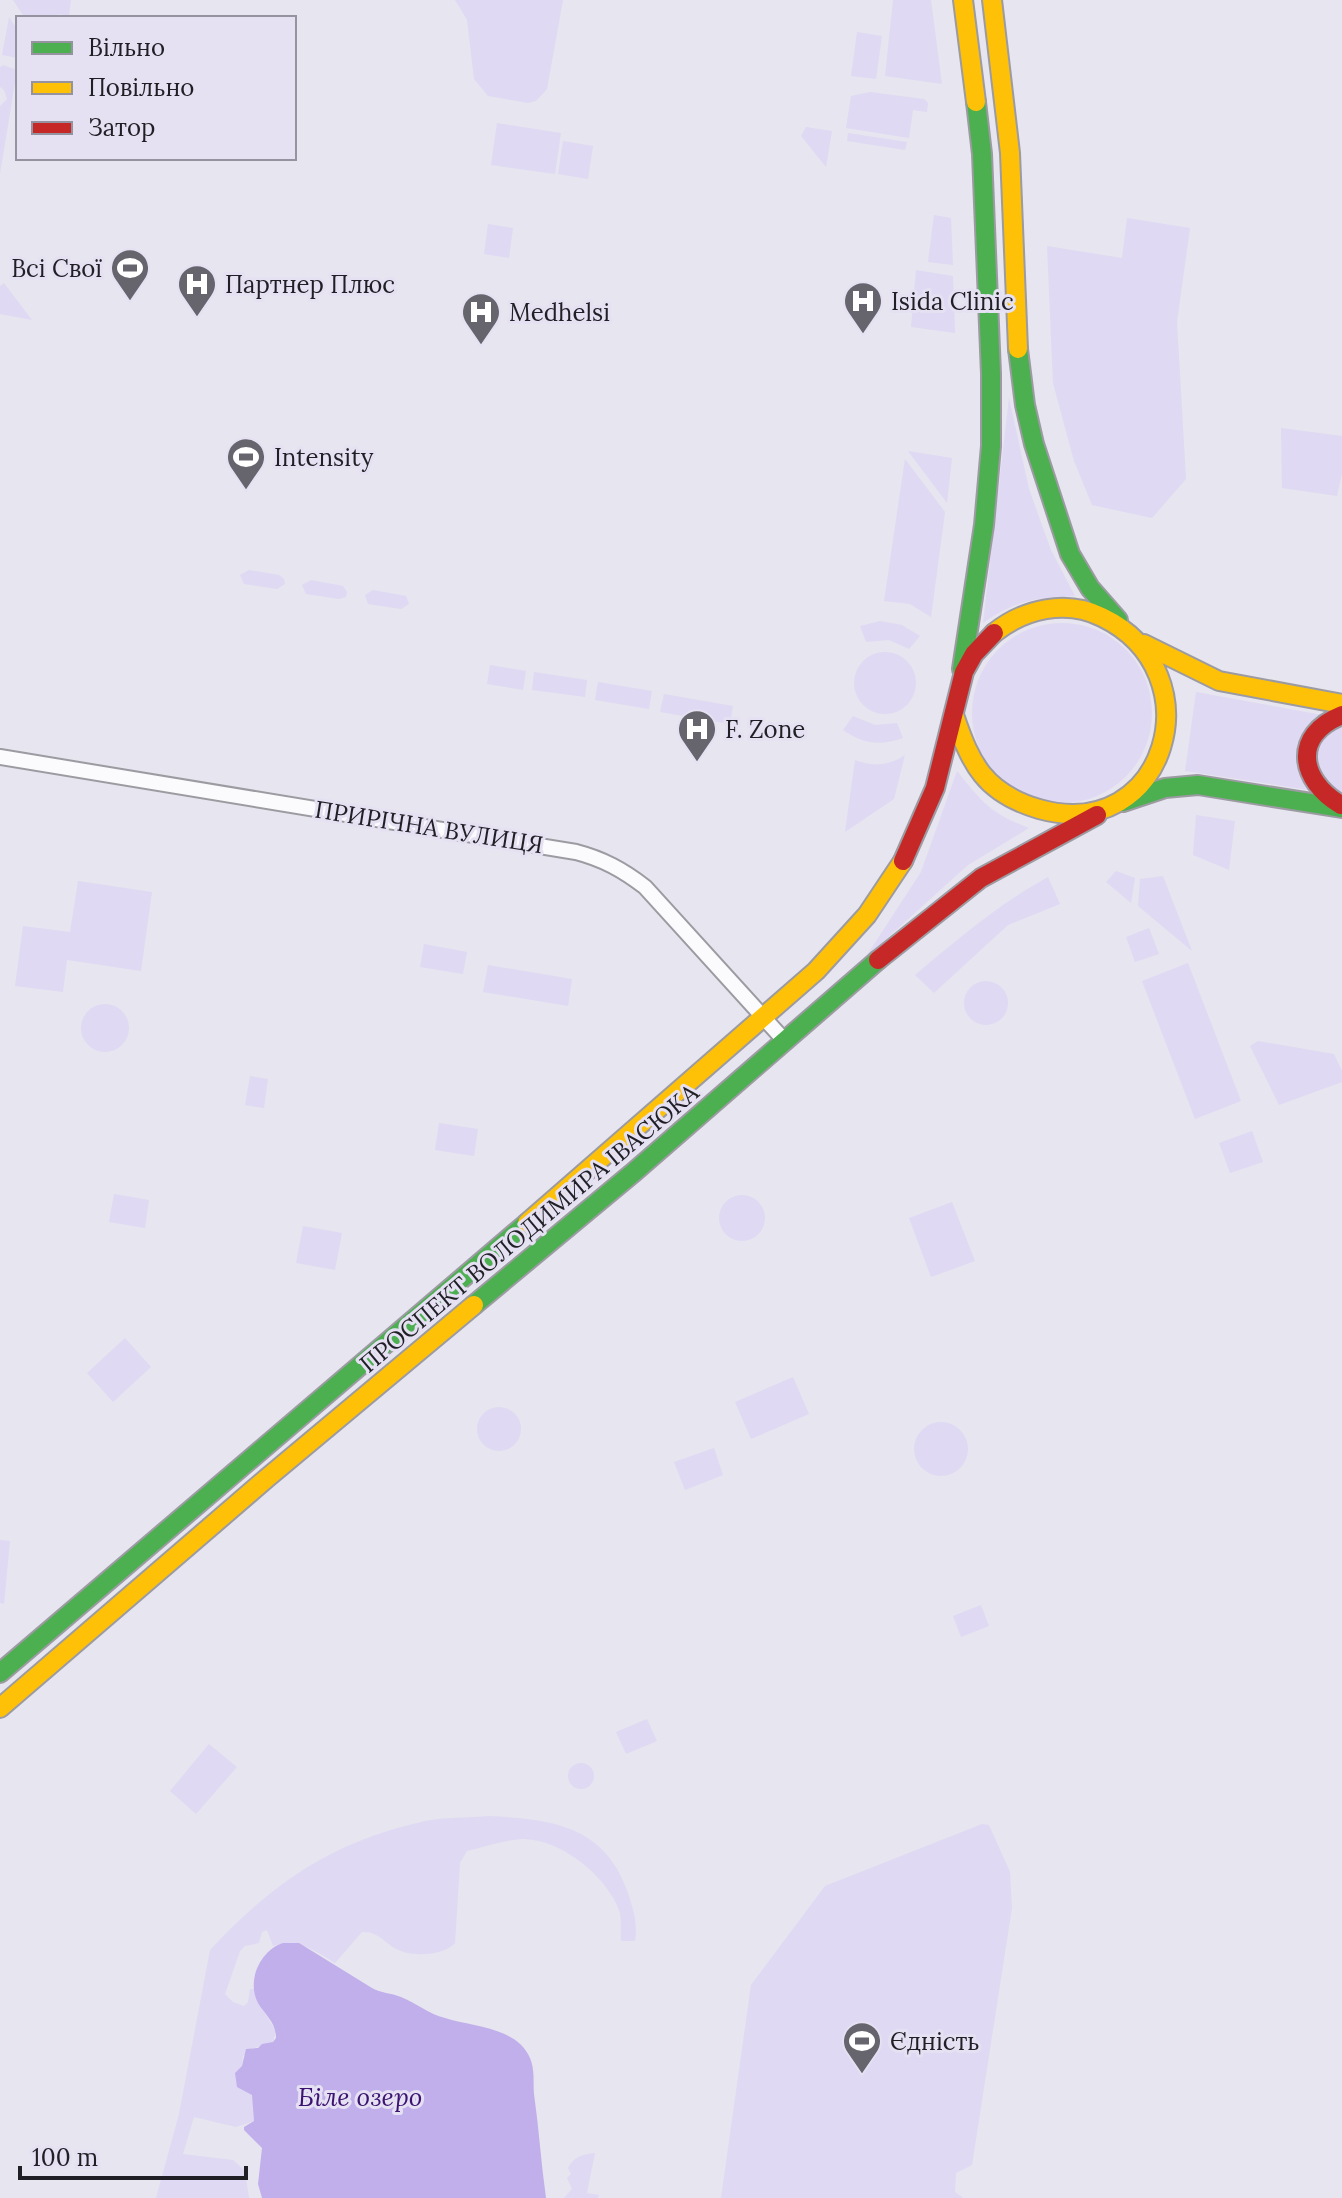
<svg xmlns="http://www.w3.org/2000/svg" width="1342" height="2198" font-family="Lora,serif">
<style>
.green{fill:#dfd9f3}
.water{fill:#c0afea}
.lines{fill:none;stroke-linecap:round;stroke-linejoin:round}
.street-casing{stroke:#9c9ba2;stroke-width:18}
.fast-casing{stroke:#9c9ba2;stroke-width:22}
.slow-casing{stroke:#9c9ba2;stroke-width:22}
.jam-casing{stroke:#9c9ba2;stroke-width:22}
.street{stroke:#fbfbfd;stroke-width:14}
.fast{stroke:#4caf50;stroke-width:18}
.slow{stroke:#ffc107;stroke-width:18}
.jam{stroke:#c62828;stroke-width:18}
.labels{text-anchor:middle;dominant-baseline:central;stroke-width:6;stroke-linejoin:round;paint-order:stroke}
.poi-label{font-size:24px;fill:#201f25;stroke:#e5e1f3;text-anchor:start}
.street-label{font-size:24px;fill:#201f25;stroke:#e5e1f3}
.water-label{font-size:26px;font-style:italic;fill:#3b1370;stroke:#e5e1f3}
</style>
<rect width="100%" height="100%" fill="#e7e5ef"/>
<path class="green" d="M 13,0 L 71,0 L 69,16 L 58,14 L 57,18 L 25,18 Z
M 455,0 L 563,0 L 547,89 L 536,101 L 528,103 L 488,96 L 474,79 L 467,20 Z
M 893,0 L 931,0 L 942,84 L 885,76 Z
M 9,17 L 18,31 L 18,58 L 2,55 Z
M 857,32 L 882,36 L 876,79 L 851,76 Z
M 3,65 L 17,70 L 0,174 L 0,106 L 7,99 L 4,90 L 0,87 L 0,67 Z
M 870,92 L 924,99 L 928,103 L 927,112 L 913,110 L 909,138 L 846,128 L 851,96 Z
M 497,123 L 561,133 L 555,174 L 491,165 Z
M 806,127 L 832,131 L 826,167 L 801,136 Z
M 848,133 L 907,142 L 905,150 L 847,141 Z
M 563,141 L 593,146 L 588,179 L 558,174 Z
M 934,215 L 951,218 L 953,265 L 928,262 Z
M 1127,218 L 1190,228 L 1177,322 L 1186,479 L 1152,518 L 1092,505 L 1074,461 L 1053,383 L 1047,246 L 1122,258 Z
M 488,224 L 513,228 L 509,258 L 484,254 Z
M 916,270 L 953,276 L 955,333 L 911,327 Z
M 4,283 L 32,320 L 0,314 L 0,286 Z
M 1009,398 L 1029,489 L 1051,550 L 1075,596 C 1035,598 1016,600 983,623 Z
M 1281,428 L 1342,436 L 1342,473 L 1337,496 L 1282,488 Z
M 908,451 L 952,458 L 947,503 Z
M 905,459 L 945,512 L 931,617 L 910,604 L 884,601 Z
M 249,570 L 279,575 L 284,579 L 285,584 L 277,589 L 244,584 L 240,575 Z
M 311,580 L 343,586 L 347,592 L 346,597 L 339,599 L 306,594 L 302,585 Z
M 373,590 L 406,596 L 409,604 L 401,609 L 368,604 L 365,595 Z
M 880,621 L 902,625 L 920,636 L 909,649 L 889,640 L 866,642 L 860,626 Z
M972 713a90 90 0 1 1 180 0a90 90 0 1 1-180 0Z
M854 683a31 31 0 1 1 62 0a31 31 0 1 1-62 0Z
M 490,665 L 526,671 L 523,690 L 487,684 Z
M 534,672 L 587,680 L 585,697 L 532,690 Z
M 598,682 L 652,691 L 649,709 L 595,700 Z
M 1196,692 L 1322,715 L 1299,764 L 1309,790 L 1185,771 Z
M 664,694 L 733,706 L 730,724 L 660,712 Z
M 853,716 L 875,725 L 897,723 L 903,738 C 880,746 863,744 843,730 Z
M 1342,722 L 1342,795 C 1318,787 1303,751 1325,731 C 1329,727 1337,724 1342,722 Z
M 905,755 L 894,799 L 845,832 L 855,760 C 874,767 888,766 905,755 Z
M 957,771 C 982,802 991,814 1029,828 L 968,865 L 865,958 L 921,872 Z
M 1196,815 L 1235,821 L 1229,870 L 1193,855 Z
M 1116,871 L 1135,878 L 1131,903 L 1106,882 Z
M 1163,876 L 1192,951 L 1138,906 L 1140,879 Z
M 1048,877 L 1060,904 L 1008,925 L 934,993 L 915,975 C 958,939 999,904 1048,877 Z
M 78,881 L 152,892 L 141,971 L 67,960 L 63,992 L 15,986 L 23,926 L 70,932 Z
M 1149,928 L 1159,954 L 1135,962 L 1126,937 Z
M 424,944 L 467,952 L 463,974 L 420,967 Z
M 1188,963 L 1241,1101 L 1195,1119 L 1142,981 Z
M 488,965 L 572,979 L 568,1006 L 483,992 Z
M964 1003a22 22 0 1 1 44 0a22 22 0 1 1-44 0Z
M81 1028a24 24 0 1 1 48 0a24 24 0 1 1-48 0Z
M 1258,1041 L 1334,1054 L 1342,1071 L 1342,1082 L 1279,1105 L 1250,1046 Z
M 250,1076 L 268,1079 L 264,1108 L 245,1105 Z
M 439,1123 L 478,1129 L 474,1156 L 435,1150 Z
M 1252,1131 L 1263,1162 L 1230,1173 L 1219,1143 Z
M 114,1194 L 149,1200 L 145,1228 L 109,1222 Z
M719 1218a23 23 0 1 1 46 0a23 23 0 1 1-46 0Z
M 952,1202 L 975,1261 L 931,1277 L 909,1218 Z
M 303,1226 L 342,1233 L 335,1270 L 296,1263 Z
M 125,1338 L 151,1367 L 113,1402 L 87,1373 Z
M 793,1377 L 809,1414 L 751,1439 L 735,1402 Z
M477 1429a22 22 0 1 1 44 0a22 22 0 1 1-44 0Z
M914 1449a27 27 0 1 1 54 0a27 27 0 1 1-54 0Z
M 714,1448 L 723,1475 L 685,1490 L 674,1462 Z
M 0,1540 L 10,1541 L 4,1604 L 0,1603 Z
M 981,1605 L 989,1626 L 961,1637 L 953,1616 Z
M 647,1719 L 657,1741 L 626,1754 L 616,1732 Z
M 209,1744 L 237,1767 L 196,1814 L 170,1791 Z
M568 1776a13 13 0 1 1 26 0a13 13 0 1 1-26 0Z
M 488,1816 C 551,1819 605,1825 628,1893 C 633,1909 638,1924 635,1941 L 621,1941 C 620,1931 622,1918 619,1910 C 606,1875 559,1838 522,1839 C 504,1840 484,1847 467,1851 L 460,1863 L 455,1943 C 444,1955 417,1957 401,1951 C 385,1945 380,1931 362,1932 L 335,1963 C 314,1950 298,1938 273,1946 L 267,1930 L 262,1932 L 259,1943 L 245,1946 L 240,1951 L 225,1994 L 233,2002 L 244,2006 L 248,2002 L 250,1989 L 254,1989 L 259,2004 L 276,2031 L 273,2042 L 251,2049 L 243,2056 L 242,2066 L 253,2099 L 254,2121 L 236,2127 L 194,2117 L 183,2154 L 233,2160 L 245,2171 L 249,2198 L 156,2198 L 179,2114 L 210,1950 C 275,1881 332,1842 425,1821 C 445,1817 467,1818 488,1816 Z
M 982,1824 L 989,1825 L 1010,1872 L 1012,1908 L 972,2165 L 956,2173 L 955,2192 L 963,2198 L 721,2198 L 751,1985 L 825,1886 Z
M 595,2153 L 587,2193 L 599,2195 L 598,2198 L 564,2198 L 572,2189 L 567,2178 L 571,2174 L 568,2168 C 573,2157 583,2154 595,2153 Z"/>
<path class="water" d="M 283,1943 L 299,1943 L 372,1988 C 381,1993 391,1993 401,1997 C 416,2003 429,2014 445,2018 C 473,2027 517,2027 530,2058 C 535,2070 533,2082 534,2094 C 539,2129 541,2163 546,2198 L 262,2198 L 258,2184 L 262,2148 L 244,2130 L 244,2127 L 254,2121 L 252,2095 L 237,2087 L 235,2073 L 242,2066 L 246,2049 L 258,2048 L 262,2044 L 273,2042 L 276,2038 C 276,2022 265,2015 258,2003 C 246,1980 261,1950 283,1943 Z"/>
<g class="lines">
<g class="street-casing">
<path id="street" d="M 0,757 L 576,852 C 603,859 623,870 645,887 L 784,1040"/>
</g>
<g class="fast-casing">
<path id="fast" d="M 1018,349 L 1025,405 L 1034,444 L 1070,554 L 1090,588 L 1118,620
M 962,669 L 984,525 L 991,446 L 991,374 L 982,154 L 976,102
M 1123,802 L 1165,788 L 1198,785 L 1342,808
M 474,1305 L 634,1172 L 878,960
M 0,1673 L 527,1223"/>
</g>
<g class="slow-casing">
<path id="slow" d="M 963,0 L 976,102
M 992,0 L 1010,153 L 1018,349
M 1144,644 L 1219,681 L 1342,704
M 954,715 C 971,765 985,793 1039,809 C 1167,845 1216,672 1102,617 C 1066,599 1024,609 994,633
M 527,1223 L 816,971 L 867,915 L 903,861
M 0,1708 L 267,1478 L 474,1305"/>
</g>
<g class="jam-casing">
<path id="jam" d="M 1341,805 C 1299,780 1292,735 1342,715
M 903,861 L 935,788 L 964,672 L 974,654 L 994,633
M 878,960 L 981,878 L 1097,815"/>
</g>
<use href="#street" class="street"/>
<use href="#fast" class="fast"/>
<use href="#slow" class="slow"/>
<use href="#jam" class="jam"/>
</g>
<defs>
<g id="stadium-pin" transform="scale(2)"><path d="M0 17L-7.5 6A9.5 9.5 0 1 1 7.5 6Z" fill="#66646c" stroke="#e5e1f3"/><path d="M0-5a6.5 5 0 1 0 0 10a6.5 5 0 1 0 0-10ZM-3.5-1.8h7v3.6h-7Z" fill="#fff"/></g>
<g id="hospital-pin" transform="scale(2)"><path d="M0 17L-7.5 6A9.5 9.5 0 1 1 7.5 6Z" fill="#66646c" stroke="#e5e1f3"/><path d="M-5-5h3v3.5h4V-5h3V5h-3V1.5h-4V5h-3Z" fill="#fff"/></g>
</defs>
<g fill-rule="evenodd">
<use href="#stadium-pin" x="130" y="268"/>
<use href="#hospital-pin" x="197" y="284"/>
<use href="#hospital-pin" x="863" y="301"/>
<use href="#hospital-pin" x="481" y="312"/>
<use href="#stadium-pin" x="246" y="457"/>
<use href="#hospital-pin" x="697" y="729"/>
<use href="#stadium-pin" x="862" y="2041"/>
</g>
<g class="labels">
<g class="poi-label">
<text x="102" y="268" text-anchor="end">Всі Свої</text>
<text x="225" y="284">Партнер Плюс</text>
<text x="891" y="301">Isida Clinic</text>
<text x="509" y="312">Medhelsi</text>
<text x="274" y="457">Intensity</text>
<text x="725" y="729">F. Zone</text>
<text x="890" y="2041">Єдність</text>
</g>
<g class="street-label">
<text transform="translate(429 827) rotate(9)">ПРИРІЧНА ВУЛИЦЯ</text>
<text transform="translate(529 1228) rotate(-40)">ПРОСПЕКТ ВОЛОДИМИРА ІВАСЮКА</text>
</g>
<g class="water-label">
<text x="360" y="2096">Біле озеро</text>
</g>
</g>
<rect x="16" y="16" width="280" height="144" fill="#e5e1f3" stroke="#9693a1" stroke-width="2"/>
<rect x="32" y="42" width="40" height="12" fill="#4caf50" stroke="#9693a1" stroke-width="2"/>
<text x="88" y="56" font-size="24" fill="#201f25">Вільно</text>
<rect x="32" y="82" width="40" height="12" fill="#ffc107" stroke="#9693a1" stroke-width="2"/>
<text x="88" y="96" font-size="24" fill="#201f25">Повільно</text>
<rect x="32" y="122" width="40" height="12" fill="#c62828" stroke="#9693a1" stroke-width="2"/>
<text x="88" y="136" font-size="24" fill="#201f25">Затор</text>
<path d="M20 2166v12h226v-12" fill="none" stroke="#201f25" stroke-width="4"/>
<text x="32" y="2166" font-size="24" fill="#201f25" stroke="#e5e1f3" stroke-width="6" paint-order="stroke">100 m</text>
</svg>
